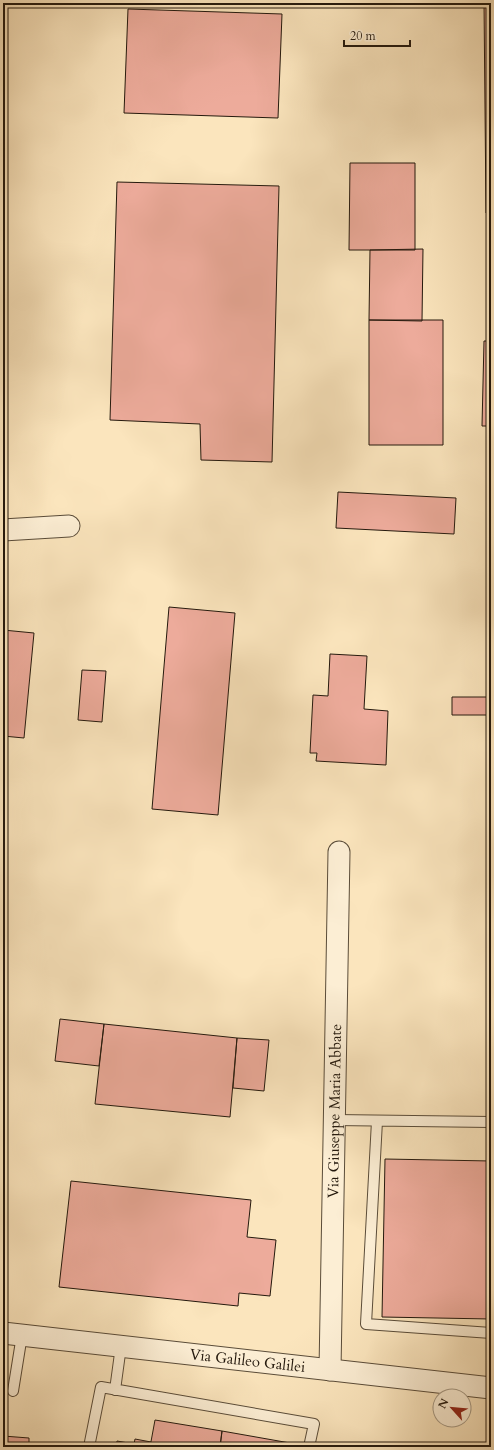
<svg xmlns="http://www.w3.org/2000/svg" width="494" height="1450" font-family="Cardo,serif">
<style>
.building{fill:#edab9b;stroke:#24190d}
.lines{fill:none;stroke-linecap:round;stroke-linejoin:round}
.lane-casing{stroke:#5a4c39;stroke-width:12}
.street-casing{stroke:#5a4c39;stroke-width:23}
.lane{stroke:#fceed4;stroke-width:10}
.street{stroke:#fceed4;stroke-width:21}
.labels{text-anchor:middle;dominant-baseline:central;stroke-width:3;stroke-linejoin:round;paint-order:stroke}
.street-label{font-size:15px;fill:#24190d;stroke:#fceed4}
</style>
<rect width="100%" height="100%" fill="#fbe5bd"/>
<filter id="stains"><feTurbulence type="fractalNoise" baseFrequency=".005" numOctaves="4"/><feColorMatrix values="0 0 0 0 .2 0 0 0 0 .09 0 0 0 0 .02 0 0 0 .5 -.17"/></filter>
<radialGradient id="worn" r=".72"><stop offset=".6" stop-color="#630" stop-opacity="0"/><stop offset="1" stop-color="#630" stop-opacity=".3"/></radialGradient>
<path class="building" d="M 484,3 L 491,3 L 491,213 L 486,213 Z
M 128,9 L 282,14 L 278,118 L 124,113 Z
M 350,163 L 415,163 L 415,250 L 349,250 Z
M 117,182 L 279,186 L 272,462 L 201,460 L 200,424 L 110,420 Z
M 423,249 L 422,321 L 369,320 L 370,250 Z
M 369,320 L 443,320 L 443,445 L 369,445 Z
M 484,341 L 491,341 L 491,426 L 482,426 Z
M 338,492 L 456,498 L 454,534 L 336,528 Z
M 169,607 L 235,613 L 218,815 L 152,809 Z
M 3,630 L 34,633 L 24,738 L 3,736 Z
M 330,654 L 367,656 L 364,709 L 388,711 L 386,765 L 316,761 L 317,753 L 310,753 L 313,695 L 328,696 Z
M 82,670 L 106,671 L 102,722 L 78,720 Z
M 452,697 L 491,697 L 491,715 L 452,715 Z
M 60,1019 L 104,1024 L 99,1066 L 55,1061 Z
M 104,1024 L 237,1038 L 230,1117 L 95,1104 Z
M 237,1038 L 269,1040 L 264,1091 L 233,1088 Z
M 385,1159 L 491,1161 L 491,1319 L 382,1317 Z
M 71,1181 L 251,1200 L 247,1237 L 276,1240 L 270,1296 L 239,1293 L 238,1306 L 59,1287 Z
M 155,1420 L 222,1431 L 220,1447 L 150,1447 Z
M 222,1431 L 290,1443 L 289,1447 L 220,1447 Z
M 3,1436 L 29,1438 L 29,1447 L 3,1447 Z
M 135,1439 L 151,1442 L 150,1447 L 116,1447 L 117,1441 L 134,1444 Z"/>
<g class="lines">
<g class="lane-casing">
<path id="lane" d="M 335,1120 L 491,1122
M 377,1121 L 366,1324 L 491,1333
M 115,1390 L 121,1346
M 13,1391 L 22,1335
M 89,1447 L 101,1387 L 314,1424 L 309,1447"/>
</g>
<g class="street-casing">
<g id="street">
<path d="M 3,530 L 69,526"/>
<path id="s1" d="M 3,1333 L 491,1388"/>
<path id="s2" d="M 330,1370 L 339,852"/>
</g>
</g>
<use href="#lane" class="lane"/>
<use href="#street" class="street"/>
</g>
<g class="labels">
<g class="street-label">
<text stroke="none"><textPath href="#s2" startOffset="259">Via Giuseppe Maria Abbate</textPath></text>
<text stroke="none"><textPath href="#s1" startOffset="246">Via Galileo Galilei</textPath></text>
</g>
</g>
<rect width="494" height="1450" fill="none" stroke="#fbe5bd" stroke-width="16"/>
<rect x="4" y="4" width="486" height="1442" fill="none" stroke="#24190d" stroke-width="2"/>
<rect x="8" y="8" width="478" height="1434" fill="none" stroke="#24190d"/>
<g transform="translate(452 1408) rotate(297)"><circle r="19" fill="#fceed4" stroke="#a69984"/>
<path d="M0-3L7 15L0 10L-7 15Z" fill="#8f2418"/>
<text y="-6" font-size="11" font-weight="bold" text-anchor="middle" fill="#24190d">N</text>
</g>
<path d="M344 40v6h66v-6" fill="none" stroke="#24190d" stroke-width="2"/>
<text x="350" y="40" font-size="12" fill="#24190d" stroke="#fceed4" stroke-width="3" paint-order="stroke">20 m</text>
<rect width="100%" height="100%" filter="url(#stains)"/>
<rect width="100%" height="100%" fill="url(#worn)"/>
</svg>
